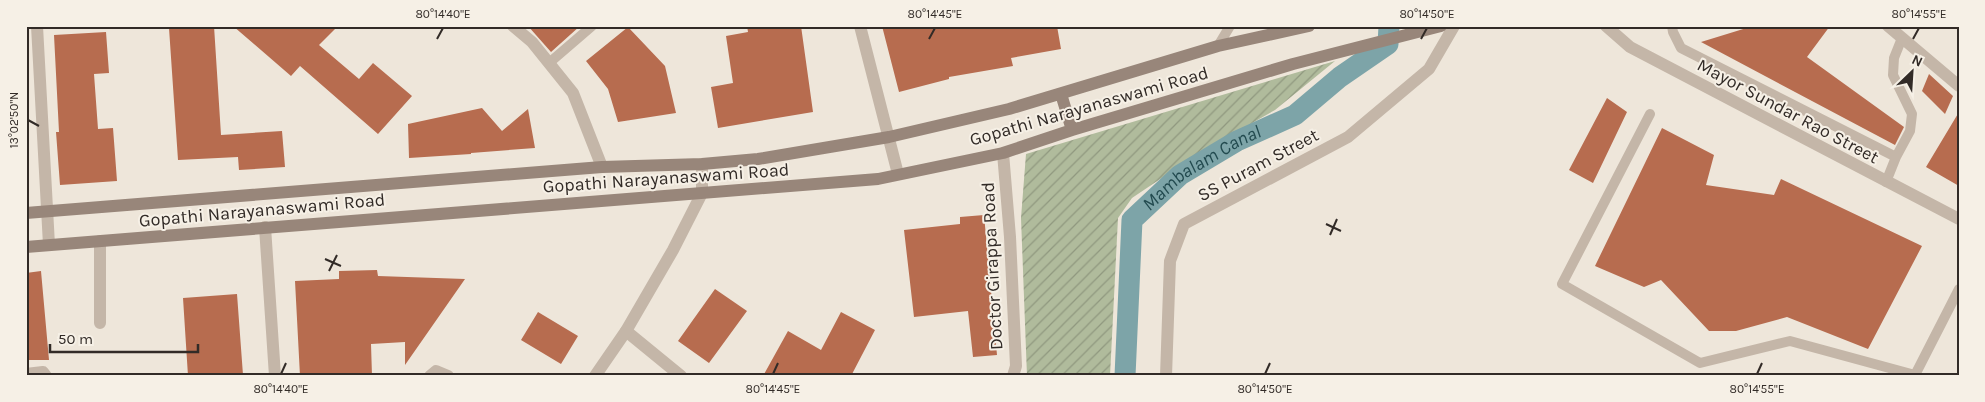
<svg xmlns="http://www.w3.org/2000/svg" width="1985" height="402" font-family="Karla,sans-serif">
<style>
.garden{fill:url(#garden-furrows)}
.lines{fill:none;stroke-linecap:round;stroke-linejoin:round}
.canal{stroke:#7da4a8;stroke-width:21}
.building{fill:#b76c4f}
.service{stroke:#c4b6a8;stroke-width:10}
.minor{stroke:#c4b6a8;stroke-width:12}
.tertiary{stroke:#c4b6a8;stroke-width:12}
.secondary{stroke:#98867a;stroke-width:12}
.ticks{fill:none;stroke:#322b27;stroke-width:2}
.labels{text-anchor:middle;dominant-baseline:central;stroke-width:4;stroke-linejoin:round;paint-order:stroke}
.street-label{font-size:18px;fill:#322b27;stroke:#f6f0e6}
.water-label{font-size:19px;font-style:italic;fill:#224a4f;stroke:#f6f0e6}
.neatline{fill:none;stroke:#322b27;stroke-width:2}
.ticks-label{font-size:12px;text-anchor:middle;fill:#322b27}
</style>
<defs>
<pattern id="garden-furrows" width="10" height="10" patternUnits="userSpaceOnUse" patternTransform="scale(1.25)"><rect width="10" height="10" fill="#b0bb9c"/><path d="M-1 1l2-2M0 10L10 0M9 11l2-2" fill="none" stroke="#90987f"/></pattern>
</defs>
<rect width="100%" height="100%" fill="#eee6da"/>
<path class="garden" d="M 1335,61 L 1275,110 L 1196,155 L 1132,198 L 1118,218 L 1110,376 L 1027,376 L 1021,218 L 1026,154 Z"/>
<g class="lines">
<path class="canal" id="s1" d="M 1125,376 L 1132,220 L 1180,175 L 1237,141 L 1295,115 L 1340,77 L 1388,44 L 1389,26"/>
</g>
<path class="building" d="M 194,26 L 214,26 L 221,135 L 282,131 L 285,167 L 239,170 L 238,157 L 178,160 L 169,28 Z
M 233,26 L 338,26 L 319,45 L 359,79 L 373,63 L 412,96 L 378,134 L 300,66 L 291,76 Z
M 528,26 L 580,26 L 551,52 Z
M 747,26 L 801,26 L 813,112 L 718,128 L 711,87 L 733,83 L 726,36 L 748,32 Z
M 882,26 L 1057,26 L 1061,49 L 1011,58 L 1013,66 L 949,77 L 949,79 L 899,92 Z
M 1753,26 L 1830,26 L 1807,57 L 1904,127 L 1895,145 L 1701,42 Z
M 628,27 L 665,66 L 676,113 L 618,122 L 608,89 L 586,61 Z
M 106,32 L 109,73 L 94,74 L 98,129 L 113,128 L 117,181 L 60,185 L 56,132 L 59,132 L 54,35 Z
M 1929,74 L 1953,96 L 1945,114 L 1922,91 Z
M 1607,98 L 1627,112 L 1593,183 L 1569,170 Z
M 482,108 L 502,131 L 528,109 L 535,148 L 471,153 L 471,154 L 409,158 L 408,124 Z
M 1959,112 L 1959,186 L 1926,167 Z
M 1662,128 L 1714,155 L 1706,185 L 1774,195 L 1781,179 L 1922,246 L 1868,349 L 1787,317 L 1736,331 L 1709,331 L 1661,280 L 1644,287 L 1595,266 Z
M 984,215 L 997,355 L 973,357 L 968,311 L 914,317 L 904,230 L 960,224 L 960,217 Z
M 377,270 L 378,276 L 465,279 L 405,365 L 405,342 L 371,344 L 372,376 L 300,376 L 295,281 L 339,279 L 339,271 Z
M 41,271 L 49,360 L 26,360 L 26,273 Z
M 715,289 L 747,311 L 709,363 L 678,341 Z
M 237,294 L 243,375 L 188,376 L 183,298 Z
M 538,312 L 578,336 L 561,364 L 521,340 Z
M 841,312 L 875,330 L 851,376 L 763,376 L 788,331 L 821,350 Z"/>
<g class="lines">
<path class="service" d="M 1672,26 L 1673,32 L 1681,48 L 1896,157
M 1218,46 L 1230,26
M 549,63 L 592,26
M 1650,114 L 1562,284 L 1700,363 L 1790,341 L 1915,375
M 1886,182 L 1896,157 L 1910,131 L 1912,114 L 1893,75 L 1894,58 L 1902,38
M 1917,376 L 1915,375 L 1959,289"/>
<path class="minor" d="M 37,26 L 49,245
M 513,26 L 532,42 L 573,93 L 602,167
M 860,26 L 898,174
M 1888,26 L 1959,86
M 1003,153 L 1010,237 L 1016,366 L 1013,376
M 265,227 L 275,376
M 100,241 L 100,323
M 626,331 L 681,376
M 26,374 L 43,372 L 46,376
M 430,376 L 436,371 L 448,376
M 1166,376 L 1170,261 L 1184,224 L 1348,137 L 1429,69 L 1454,26"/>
<path class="tertiary" d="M 1606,26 L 1630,47 L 1959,219
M 595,376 L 626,331 L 673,250 L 702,193 L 702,164"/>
<path class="secondary" d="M 1061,94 L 1072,130
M 26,213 L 602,167 L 702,164 L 758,159 L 889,137 L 1009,109 L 1218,46 L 1309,26
M 26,247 L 878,179 L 1003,153 L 1072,130 L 1293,64 L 1441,26"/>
</g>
<path class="ticks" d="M 437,39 L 443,28M 929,39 L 935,28M 1421,39 L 1427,28M 1913,39 L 1919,28M 28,120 L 39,126M 1326,224 L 1341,231M 1330,235 L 1337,219M 325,259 L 341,266M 329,271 L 337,255M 281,374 L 286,363M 773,374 L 778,363M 1265,374 L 1270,363M 1757,374 L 1762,363"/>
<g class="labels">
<g class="street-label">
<text transform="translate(1089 106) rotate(-16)">Gopathi Narayanaswami Road</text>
<text transform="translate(1788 111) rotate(28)">Mayor Sundar Rao Street</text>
<text transform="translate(1258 165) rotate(-28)">SS Puram Street</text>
<text transform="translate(666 178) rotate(-4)">Gopathi Narayanaswami Road</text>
<text transform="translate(262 210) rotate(-5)">Gopathi Narayanaswami Road</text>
<text transform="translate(992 266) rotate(-93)">Doctor Girappa Road</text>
</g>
<g class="water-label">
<text stroke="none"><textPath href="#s1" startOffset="244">Mambalam Canal</textPath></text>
</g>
</g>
<rect width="1985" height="402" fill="none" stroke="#f6f0e6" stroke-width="55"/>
<g transform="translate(1912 72) rotate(25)" stroke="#f6f0e6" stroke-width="4" paint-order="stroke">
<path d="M0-4L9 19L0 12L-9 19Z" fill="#322b27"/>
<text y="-8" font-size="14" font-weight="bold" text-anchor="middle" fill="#322b27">N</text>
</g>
<path d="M50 344v8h148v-8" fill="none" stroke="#322b27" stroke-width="2.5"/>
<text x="58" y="344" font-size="15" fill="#322b27" stroke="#f6f0e6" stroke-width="4" paint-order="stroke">50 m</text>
<rect x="28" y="28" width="1930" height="346" class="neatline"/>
<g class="ticks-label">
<text x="443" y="18">80°14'40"E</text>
<text x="935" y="18">80°14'45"E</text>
<text x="1427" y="18">80°14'50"E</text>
<text x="1919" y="18">80°14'55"E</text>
<text transform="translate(14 120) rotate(-90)" y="4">13°02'50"N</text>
<text x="281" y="393">80°14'40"E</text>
<text x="773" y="393">80°14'45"E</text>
<text x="1265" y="393">80°14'50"E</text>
<text x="1757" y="393">80°14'55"E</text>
</g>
</svg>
